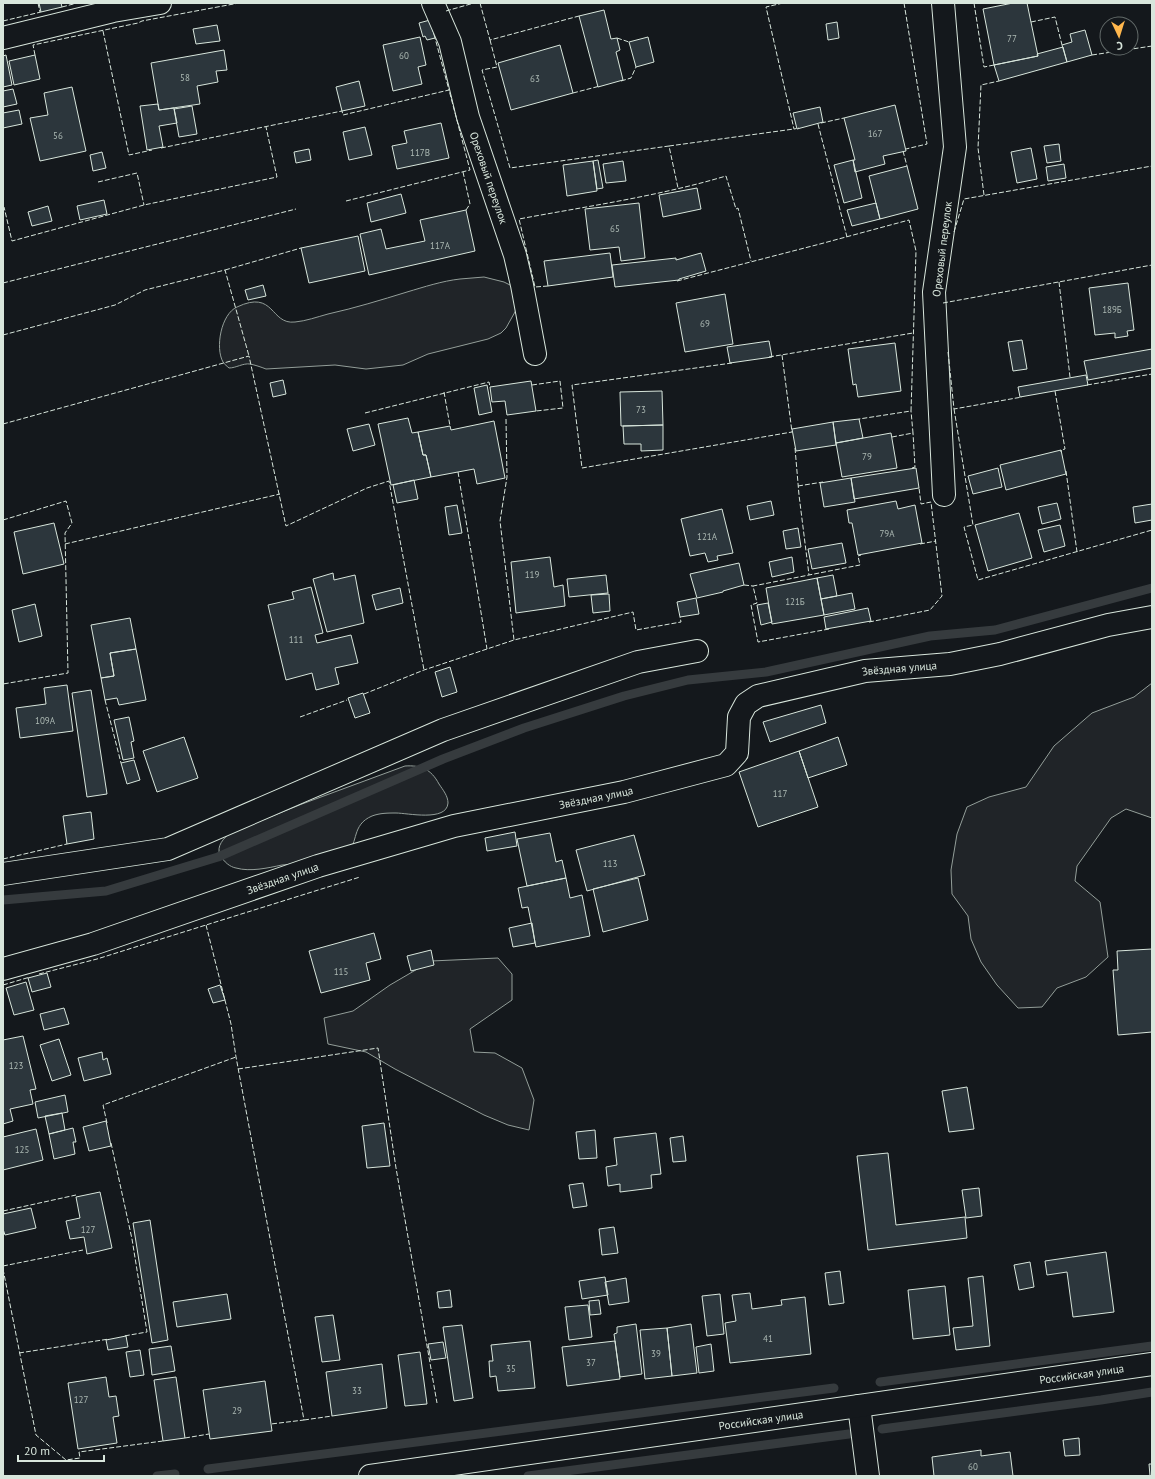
<svg xmlns="http://www.w3.org/2000/svg" width="1155" height="1479" font-family="'PT Sans',sans-serif">
<style>
.green{fill:#202428;stroke:#939e99}
.lines{fill:none;stroke-linecap:round;stroke-linejoin:round}
.stream{stroke:#363b3e;stroke-width:9}
.building{fill:#2c363c;stroke:#d8e6dc}
.minor-casing{stroke:#d8e6dc;stroke-width:24}
.minor{stroke:#14181c;stroke-width:22}
.fence{stroke:#d8e6dc;stroke-width:1;stroke-dasharray:5 2;stroke-linecap:butt}
.labels{text-anchor:middle;dominant-baseline:central;stroke-width:3;stroke-linejoin:round;paint-order:stroke}
.number-label{font-size:9px;fill:#adbab4}
.street-label{font-size:11px;fill:#d8e6dc;stroke:#14181c}
</style>
<rect width="100%" height="100%" fill="#14181c"/>
<path class="green" d="M 484,277 L 504,282 L 516,288 L 520,303 L 506,328 L 501,333 L 488,339 L 428,354 L 403,365 L 366,369 L 335,365 L 266,369 C 261,367 255,365 250,364 C 243,363 236,368 229,368 C 228,367 224,364 223,362 C 215,348 221,314 237,307 C 275,289 270,325 295,322 C 306,321 317,317 328,314 C 355,308 381,300 407,292 C 424,287 442,281 460,279 C 468,278 476,278 484,277 Z
M 1152,683 L 1152,818 L 1126,809 L 1111,818 L 1077,866 L 1075,881 L 1100,902 L 1108,957 L 1086,977 L 1057,988 L 1042,1007 L 1018,1008 L 997,985 L 981,962 L 971,939 L 968,916 L 952,894 L 951,870 L 957,834 L 967,807 L 989,797 L 1026,787 L 1054,746 L 1092,713 L 1134,697 Z
M 405,766 C 421,765 431,769 439,784 C 443,790 448,796 448,803 C 447,822 407,813 396,813 C 388,813 380,813 372,816 C 351,825 359,843 347,852 C 344,854 338,854 335,855 C 327,857 319,860 312,862 C 302,864 292,864 282,865 C 268,868 250,872 236,868 C 230,867 224,862 220,855 C 216,846 224,838 230,833 L 302,804 Z
M 498,958 L 512,974 L 512,1000 L 470,1029 L 474,1052 L 495,1053 L 522,1068 L 534,1100 L 529,1130 L 508,1125 L 484,1115 L 395,1069 L 366,1052 L 328,1044 L 324,1018 L 353,1011 L 390,985 L 431,961 Z"/>
<g class="lines">
<path class="stream" d="M 3,900 L 106,891 L 218,857 L 443,759 L 524,728 L 624,696 L 688,680 L 766,672 L 930,636 L 995,630 L 1152,588
M 880,1382 L 1152,1346
M 882,1429 L 1101,1400 L 1152,1392
M 208,1469 L 834,1388
M 157,1476 L 175,1474
M 528,1476 L 849,1434"/>
</g>
<path class="building" d="M 39,3 L 61,3 L 62,7 L 41,12 Z
M 1013,3 L 1027,3 L 1038,56 L 994,65 L 983,9 Z
M 604,10 L 611,39 L 617,38 L 620,50 L 616,52 L 623,80 L 598,87 L 579,16 Z
M 430,20 L 435,38 L 427,40 L 425,36 L 423,37 L 419,23 Z
M 837,22 L 839,38 L 828,40 L 826,24 Z
M 217,25 L 220,41 L 196,44 L 193,29 Z
M 1085,30 L 1092,55 L 1067,62 L 1062,45 L 1072,42 L 1070,34 Z
M 420,37 L 426,65 L 418,67 L 422,84 L 393,91 L 383,45 Z
M 648,37 L 654,62 L 636,67 L 629,42 Z
M 560,45 L 573,93 L 511,110 L 498,63 Z
M 1063,47 L 1067,62 L 999,81 L 994,65 L 1038,56 L 1037,54 Z
M 224,50 L 227,70 L 216,71 L 218,82 L 197,86 L 200,104 L 159,110 L 151,63 Z
M 6,55 L 12,85 L 3,87 L 3,56 Z
M 35,55 L 40,79 L 14,85 L 9,61 Z
M 359,81 L 365,106 L 342,111 L 336,87 Z
M 72,87 L 86,151 L 40,161 L 30,118 L 48,115 L 44,93 Z
M 13,89 L 17,104 L 3,107 L 3,91 Z
M 158,104 L 159,110 L 174,108 L 177,123 L 159,126 L 163,147 L 147,150 L 140,106 Z
M 895,105 L 906,151 L 883,156 L 885,164 L 855,172 L 853,160 L 855,160 L 844,118 Z
M 192,106 L 197,134 L 179,137 L 174,109 Z
M 820,107 L 823,122 L 797,129 L 793,113 Z
M 19,110 L 22,124 L 3,128 L 3,113 Z
M 441,123 L 449,158 L 397,169 L 392,146 L 407,143 L 404,131 Z
M 365,127 L 372,155 L 349,160 L 343,132 Z
M 1059,144 L 1061,161 L 1047,163 L 1044,146 Z
M 1031,148 L 1037,179 L 1017,183 L 1011,152 Z
M 309,149 L 311,160 L 296,163 L 294,152 Z
M 102,152 L 106,168 L 93,171 L 90,155 Z
M 598,160 L 603,188 L 597,189 L 593,161 Z
M 853,160 L 862,198 L 844,203 L 834,165 Z
M 593,161 L 597,191 L 567,196 L 563,165 Z
M 623,161 L 626,181 L 606,183 L 603,164 Z
M 1064,164 L 1066,178 L 1048,181 L 1046,167 Z
M 907,166 L 918,209 L 880,219 L 869,176 Z
M 697,188 L 701,209 L 663,217 L 659,195 Z
M 401,194 L 406,213 L 371,222 L 367,203 Z
M 104,200 L 107,214 L 80,220 L 77,206 Z
M 639,203 L 645,258 L 621,261 L 619,247 L 590,250 L 585,209 Z
M 876,203 L 880,219 L 852,226 L 847,210 Z
M 48,206 L 52,221 L 32,226 L 28,212 Z
M 466,210 L 475,251 L 369,275 L 360,234 L 381,229 L 386,249 L 425,241 L 420,220 Z
M 358,236 L 365,271 L 309,283 L 301,248 Z
M 610,253 L 613,277 L 548,286 L 544,261 Z
M 701,253 L 706,271 L 679,279 L 679,280 L 615,287 L 612,265 L 676,258 L 676,260 Z
M 1128,283 L 1134,330 L 1127,331 L 1128,336 L 1115,338 L 1115,333 L 1095,335 L 1089,288 Z
M 263,285 L 266,296 L 248,300 L 245,290 Z
M 725,294 L 733,344 L 685,352 L 676,303 Z
M 1022,340 L 1027,369 L 1013,371 L 1008,342 Z
M 769,341 L 772,357 L 730,363 L 727,347 Z
M 895,343 L 901,391 L 858,397 L 856,384 L 853,385 L 848,349 Z
M 1152,349 L 1152,368 L 1088,380 L 1084,361 Z
M 1086,375 L 1088,385 L 1020,397 L 1018,387 Z
M 283,380 L 286,394 L 273,397 L 270,383 Z
M 531,381 L 536,411 L 507,415 L 505,401 L 492,402 L 490,387 Z
M 487,385 L 492,412 L 479,415 L 474,388 Z
M 662,391 L 663,425 L 621,426 L 620,392 Z
M 408,418 L 412,433 L 418,432 L 423,455 L 426,455 L 431,477 L 391,485 L 378,424 Z
M 859,419 L 863,438 L 836,443 L 833,422 Z
M 494,421 L 505,478 L 477,484 L 474,469 L 431,477 L 426,455 L 423,455 L 418,432 L 450,426 L 451,430 Z
M 833,422 L 836,445 L 796,451 L 792,429 Z
M 369,424 L 375,445 L 353,451 L 347,429 Z
M 663,425 L 663,450 L 641,451 L 641,444 L 624,444 L 623,426 Z
M 891,433 L 897,468 L 842,477 L 836,443 Z
M 1061,450 L 1066,474 L 1006,490 L 1000,465 Z
M 916,468 L 919,488 L 854,499 L 851,478 Z
M 998,468 L 1002,487 L 973,494 L 968,476 Z
M 851,478 L 855,502 L 824,507 L 820,483 Z
M 414,480 L 418,499 L 397,503 L 393,485 Z
M 771,501 L 774,515 L 750,520 L 747,506 Z
M 896,501 L 898,509 L 915,505 L 922,543 L 858,555 L 852,523 L 849,523 L 847,510 Z
M 1057,503 L 1061,519 L 1042,524 L 1038,507 Z
M 1152,504 L 1152,520 L 1135,523 L 1133,507 Z
M 457,505 L 462,533 L 449,535 L 445,507 Z
M 722,509 L 733,553 L 717,556 L 718,560 L 708,562 L 705,553 L 690,556 L 681,519 Z
M 1019,513 L 1032,558 L 988,571 L 975,525 Z
M 54,523 L 64,564 L 23,574 L 14,532 Z
M 1060,525 L 1065,546 L 1044,552 L 1038,530 Z
M 798,528 L 801,547 L 786,549 L 783,531 Z
M 842,543 L 846,563 L 812,569 L 808,549 Z
M 550,557 L 554,587 L 563,585 L 565,606 L 516,613 L 511,562 Z
M 792,557 L 794,572 L 772,577 L 769,562 Z
M 739,563 L 744,585 L 723,591 L 723,592 L 697,598 L 690,574 Z
M 333,573 L 334,580 L 355,575 L 364,623 L 327,632 L 313,579 Z
M 606,575 L 608,593 L 569,597 L 567,579 Z
M 833,575 L 837,596 L 821,599 L 817,578 Z
M 817,578 L 824,615 L 772,624 L 766,588 Z
M 311,587 L 323,633 L 315,635 L 317,643 L 351,635 L 358,663 L 335,668 L 339,684 L 316,690 L 312,673 L 286,680 L 268,605 L 294,599 L 292,592 Z
M 400,588 L 403,603 L 376,610 L 372,595 Z
M 852,593 L 855,609 L 824,615 L 821,599 Z
M 609,594 L 610,611 L 593,613 L 591,595 Z
M 696,598 L 699,614 L 680,617 L 677,602 Z
M 768,603 L 772,622 L 761,625 L 757,605 Z
M 35,604 L 42,636 L 19,642 L 12,610 Z
M 868,608 L 871,621 L 826,629 L 824,617 Z
M 130,618 L 136,649 L 110,653 L 114,676 L 101,678 L 91,625 Z
M 136,649 L 146,700 L 119,705 L 117,698 L 105,700 L 101,678 L 114,676 L 110,653 Z
M 450,667 L 457,692 L 442,697 L 435,672 Z
M 67,685 L 73,731 L 20,738 L 16,708 L 46,704 L 44,688 Z
M 91,690 L 107,794 L 87,797 L 72,693 Z
M 363,693 L 370,713 L 355,718 L 348,698 Z
M 821,705 L 826,723 L 770,742 L 763,722 Z
M 129,717 L 134,741 L 131,742 L 134,758 L 123,760 L 114,720 Z
M 184,737 L 198,778 L 157,792 L 143,751 Z
M 838,737 L 847,765 L 808,778 L 799,751 Z
M 799,751 L 818,807 L 758,827 L 739,772 Z
M 134,760 L 140,780 L 127,784 L 121,763 Z
M 91,812 L 94,839 L 67,844 L 63,816 Z
M 515,832 L 517,846 L 487,851 L 485,838 Z
M 550,833 L 556,862 L 562,860 L 566,878 L 527,886 L 517,839 Z
M 634,835 L 645,875 L 587,891 L 576,850 Z
M 566,878 L 570,898 L 582,895 L 590,936 L 536,947 L 528,907 L 522,908 L 518,888 Z
M 638,878 L 648,920 L 603,932 L 593,889 Z
M 532,923 L 535,943 L 513,947 L 509,928 Z
M 374,933 L 381,959 L 366,963 L 370,980 L 321,993 L 309,951 Z
M 1152,949 L 1152,1032 L 1118,1035 L 1113,970 L 1118,970 L 1117,951 Z
M 431,950 L 434,965 L 411,971 L 407,956 Z
M 47,973 L 51,987 L 32,992 L 28,978 Z
M 26,982 L 34,1010 L 14,1015 L 6,988 Z
M 220,985 L 225,1000 L 213,1003 L 208,989 Z
M 64,1008 L 69,1024 L 44,1030 L 40,1014 Z
M 23,1036 L 36,1089 L 30,1090 L 33,1104 L 10,1109 L 13,1121 L 3,1124 L 3,1040 Z
M 59,1039 L 71,1075 L 52,1081 L 40,1045 Z
M 102,1052 L 103,1060 L 107,1058 L 111,1074 L 84,1081 L 78,1058 Z
M 967,1087 L 974,1129 L 949,1132 L 942,1091 Z
M 65,1095 L 68,1112 L 38,1118 L 35,1102 Z
M 62,1113 L 65,1130 L 49,1134 L 45,1116 Z
M 106,1121 L 111,1146 L 89,1151 L 83,1127 Z
M 384,1123 L 390,1166 L 367,1168 L 362,1126 Z
M 73,1128 L 76,1142 L 73,1142 L 75,1154 L 54,1159 L 49,1134 Z
M 36,1129 L 43,1160 L 3,1170 L 3,1137 Z
M 595,1130 L 597,1158 L 579,1159 L 576,1132 Z
M 656,1133 L 661,1174 L 651,1175 L 652,1188 L 620,1192 L 620,1184 L 608,1186 L 606,1167 L 617,1165 L 614,1138 Z
M 683,1136 L 686,1161 L 673,1162 L 670,1138 Z
M 888,1153 L 896,1225 L 965,1217 L 967,1238 L 868,1250 L 857,1156 Z
M 583,1183 L 587,1206 L 573,1208 L 569,1185 Z
M 979,1188 L 982,1216 L 966,1218 L 962,1190 Z
M 100,1192 L 112,1248 L 87,1254 L 84,1237 L 70,1239 L 66,1221 L 80,1218 L 76,1197 Z
M 31,1208 L 36,1228 L 5,1235 L 3,1229 L 3,1214 Z
M 150,1220 L 168,1340 L 152,1343 L 133,1223 Z
M 614,1227 L 618,1253 L 602,1255 L 599,1229 Z
M 1106,1252 L 1114,1312 L 1073,1317 L 1067,1272 L 1047,1275 L 1045,1261 Z
M 1030,1262 L 1034,1287 L 1019,1290 L 1014,1265 Z
M 840,1271 L 844,1303 L 829,1305 L 825,1273 Z
M 983,1276 L 990,1346 L 956,1350 L 953,1328 L 973,1326 L 968,1278 Z
M 605,1277 L 608,1295 L 582,1299 L 579,1281 Z
M 626,1278 L 629,1302 L 609,1305 L 605,1282 Z
M 945,1286 L 950,1335 L 913,1339 L 908,1290 Z
M 450,1290 L 452,1307 L 439,1308 L 437,1292 Z
M 750,1293 L 752,1309 L 782,1305 L 781,1300 L 805,1297 L 811,1354 L 730,1363 L 725,1323 L 736,1321 L 732,1295 Z
M 227,1294 L 231,1319 L 177,1327 L 173,1302 Z
M 720,1294 L 724,1334 L 707,1336 L 702,1296 Z
M 599,1300 L 601,1314 L 590,1315 L 589,1301 Z
M 588,1305 L 592,1337 L 569,1340 L 565,1307 Z
M 333,1315 L 340,1360 L 322,1362 L 315,1317 Z
M 636,1324 L 642,1374 L 620,1377 L 614,1334 L 617,1333 L 617,1327 Z
M 691,1324 L 697,1373 L 672,1376 L 667,1328 Z
M 462,1325 L 473,1398 L 454,1401 L 443,1327 Z
M 667,1328 L 672,1376 L 645,1379 L 640,1330 Z
M 126,1336 L 128,1347 L 108,1350 L 106,1340 Z
M 530,1341 L 535,1388 L 498,1391 L 496,1376 L 490,1377 L 489,1361 L 493,1361 L 491,1345 Z
M 615,1341 L 620,1379 L 567,1386 L 562,1347 Z
M 443,1342 L 446,1358 L 431,1360 L 428,1344 Z
M 711,1344 L 714,1371 L 699,1373 L 696,1347 Z
M 171,1346 L 175,1371 L 152,1375 L 149,1349 Z
M 140,1350 L 144,1375 L 130,1377 L 126,1352 Z
M 420,1352 L 427,1404 L 405,1406 L 398,1355 Z
M 382,1364 L 387,1408 L 332,1416 L 326,1372 Z
M 106,1377 L 109,1397 L 116,1396 L 119,1416 L 113,1417 L 117,1443 L 78,1449 L 68,1383 Z
M 176,1377 L 185,1438 L 163,1441 L 154,1380 Z
M 265,1381 L 272,1431 L 210,1439 L 203,1390 Z
M 1079,1438 L 1080,1455 L 1065,1456 L 1063,1440 Z
M 981,1450 L 981,1456 L 1010,1452 L 1013,1476 L 934,1476 L 932,1457 Z
M 1149,1464 L 1152,1464 L 1152,1476 L 1150,1476 Z"/>
<g class="lines">
<g class="minor-casing">
<g id="minor">
<path id="s1" d="M 433,3 L 450,42 L 468,117 L 515,255 L 522,285 L 535,354"/>
<path d="M 943,3 L 955,147 L 934,292 L 944,495"/>
<path d="M 3,38 L 113,11 L 160,3"/>
<path d="M 3,874 L 168,849 L 443,730 L 638,662 L 697,651"/>
<path id="s2" d="M 3,969 L 93,944 L 318,866 L 454,826 L 624,792 L 726,765 L 737,753 L 739,717 L 746,704 L 758,696 L 865,671 L 950,664 L 1000,654 L 1108,625 L 1152,617"/>
<path d="M 859,1406 L 868,1476"/>
<path id="s3" d="M 370,1476 L 1152,1364"/>
</g>
</g>
<use href="#minor" class="minor"/>
<path class="fence" d="M 38,3 L 40,12
M 480,3 L 490,40 L 579,16
M 783,3 L 766,7 L 794,129 L 799,128
M 904,3 L 927,144 L 906,149
M 974,3 L 984,67 L 994,65
M 62,7 L 77,3
M 446,11 L 474,3
M 3,21 L 41,12
M 1031,22 L 1055,17 L 1062,45
M 103,31 L 129,155 L 152,150
M 617,38 L 629,42
M 490,40 L 497,67 L 482,70 L 510,168 L 669,146 L 678,188
M 35,55 L 33,45 L 138,23 L 142,21 L 239,3
M 1092,55 L 1152,46
M 621,81 L 631,78 L 636,67
M 573,93 L 600,86
M 821,123 L 844,118
M 818,124 L 847,237
M 669,146 L 794,129
M 161,148 L 342,111 L 343,115 L 449,90 L 435,38
M 903,151 L 907,166
M 463,172 L 470,204 L 466,210
M 98,182 L 137,173 L 144,205
M 984,195 L 978,148 L 981,85 L 999,81
M 346,201 L 470,170 L 449,90
M 3,208 L 4,207 L 12,241 L 144,205 L 277,177 L 266,127
M 954,232 L 964,199 L 1152,166
M 225,270 L 301,248
M 677,281 L 820,244 L 909,220 L 916,251 L 911,411 L 859,419
M 1059,282 L 1070,377
M 3,283 L 296,209
M 548,286 L 535,287 L 519,219 C 589,206 659,196 726,176 L 736,209 L 738,208 L 751,261
M 943,303 L 1152,265
M 3,335 L 115,305 L 145,290 L 225,270 L 249,356
M 948,352 L 954,409 L 1022,397
M 782,355 L 792,432
M 769,357 L 913,333
M 732,363 L 572,385 L 582,468 L 792,432
M 532,385 L 560,381 L 563,408 L 536,411
M 1087,385 L 1152,374
M 1055,391 L 1065,449 L 1061,450 L 1061,452
M 444,392 L 450,426
M 954,409 L 973,525 L 964,527 L 978,580 L 1152,530
M 365,413 L 489,382 L 490,387
M 506,419 L 507,477 L 500,521 L 514,640
M 3,424 L 249,356 L 286,526 L 367,488 L 389,481 L 424,670
M 892,437 L 913,433 L 911,411
M 795,448 L 799,495 L 809,575
M 912,468 L 915,467 L 913,433
M 1066,471 L 1077,552
M 458,472 L 487,649
M 798,486 L 823,482
M 3,520 L 66,501 L 72,523 L 65,533 L 68,673 L 3,684
M 65,544 L 280,494
M 920,544 L 936,541
M 744,585 L 753,586
M 869,622 L 930,610 L 942,596 L 931,502 L 921,504 L 919,488
M 829,629 L 758,642 L 751,605 L 757,603 L 753,586 L 860,565 L 858,556 L 861,555
M 364,694 L 424,670 L 514,640 L 633,612 L 636,630 L 681,622 L 680,617
M 105,700 L 121,763
M 300,717 L 347,700
M 3,859 L 67,844
M 206,925 L 231,1024 L 236,1057 L 304,1420 L 271,1424
M 39,974 L 97,959 L 360,877
M 3,985 L 30,977
M 238,1069 L 378,1048 L 396,1168 L 437,1403
M 107,1123 L 103,1105 L 236,1057
M 111,1143 L 132,1239 L 147,1332 L 124,1336
M 3,1211 L 76,1195
M 3,1266 L 83,1250
M 3,1269 L 36,1435 L 66,1460 L 80,1458 L 79,1452 L 163,1441
M 19,1353 L 109,1339
M 304,1420 L 332,1416
M 185,1438 L 209,1434"/>
</g>
<g class="labels">
<g class="number-label">
<text x="1012" y="38">77</text>
<text x="404" y="55">60</text>
<text x="185" y="77">58</text>
<text x="535" y="78">63</text>
<text x="875" y="133">167</text>
<text x="58" y="135">56</text>
<text x="420" y="152">117В</text>
<text x="615" y="228">65</text>
<text x="440" y="245">117А</text>
<text x="1112" y="309">189Б</text>
<text x="705" y="323">69</text>
<text x="641" y="409">73</text>
<text x="867" y="456">79</text>
<text x="887" y="533">79А</text>
<text x="707" y="536">121А</text>
<text x="532" y="574">119</text>
<text x="795" y="601">121Б</text>
<text x="296" y="639">111</text>
<text x="45" y="720">109А</text>
<text x="780" y="793">117</text>
<text x="610" y="863">113</text>
<text x="341" y="971">115</text>
<text x="16" y="1065">123</text>
<text x="22" y="1149">125</text>
<text x="88" y="1229">127</text>
<text x="768" y="1338">41</text>
<text x="656" y="1353">39</text>
<text x="591" y="1362">37</text>
<text x="511" y="1368">35</text>
<text x="357" y="1390">33</text>
<text x="81" y="1399">127</text>
<text x="237" y="1410">29</text>
<text x="973" y="1466">60</text>
</g>
<g class="street-label">
<text stroke="none"><textPath href="#s1" startOffset="184">Ореховый переулок</textPath></text>
<text transform="translate(942 249) rotate(-83)">Ореховый переулок</text>
<text stroke="none"><textPath href="#s2" startOffset="978">Звёздная улица</textPath></text>
<text stroke="none"><textPath href="#s2" startOffset="618">Звёздная улица</textPath></text>
<text stroke="none"><textPath href="#s2" startOffset="294">Звёздная улица</textPath></text>
<text stroke="none"><textPath href="#s3" startOffset="719">Российская улица</textPath></text>
<text stroke="none"><textPath href="#s3" startOffset="395">Российская улица</textPath></text>
</g>
</g>
<rect width="1155" height="1479" fill="none" stroke="#d8e6dc" stroke-width="8"/>
<g transform="translate(1119 36) rotate(176)"><circle r="19" fill="#14181c" stroke="#626a69"/>
<path d="M0-3L7 15L0 10L-7 15Z" fill="#ffb74d"/>
<text y="-6" font-size="11" font-weight="bold" text-anchor="middle" fill="#d8e6dc">С</text>
</g>
<path d="M18 1455v6h86v-6" fill="none" stroke="#d8e6dc" stroke-width="2"/>
<text x="24" y="1455" font-size="12" fill="#d8e6dc" stroke="#14181c" stroke-width="3" paint-order="stroke">20 m</text>
</svg>
